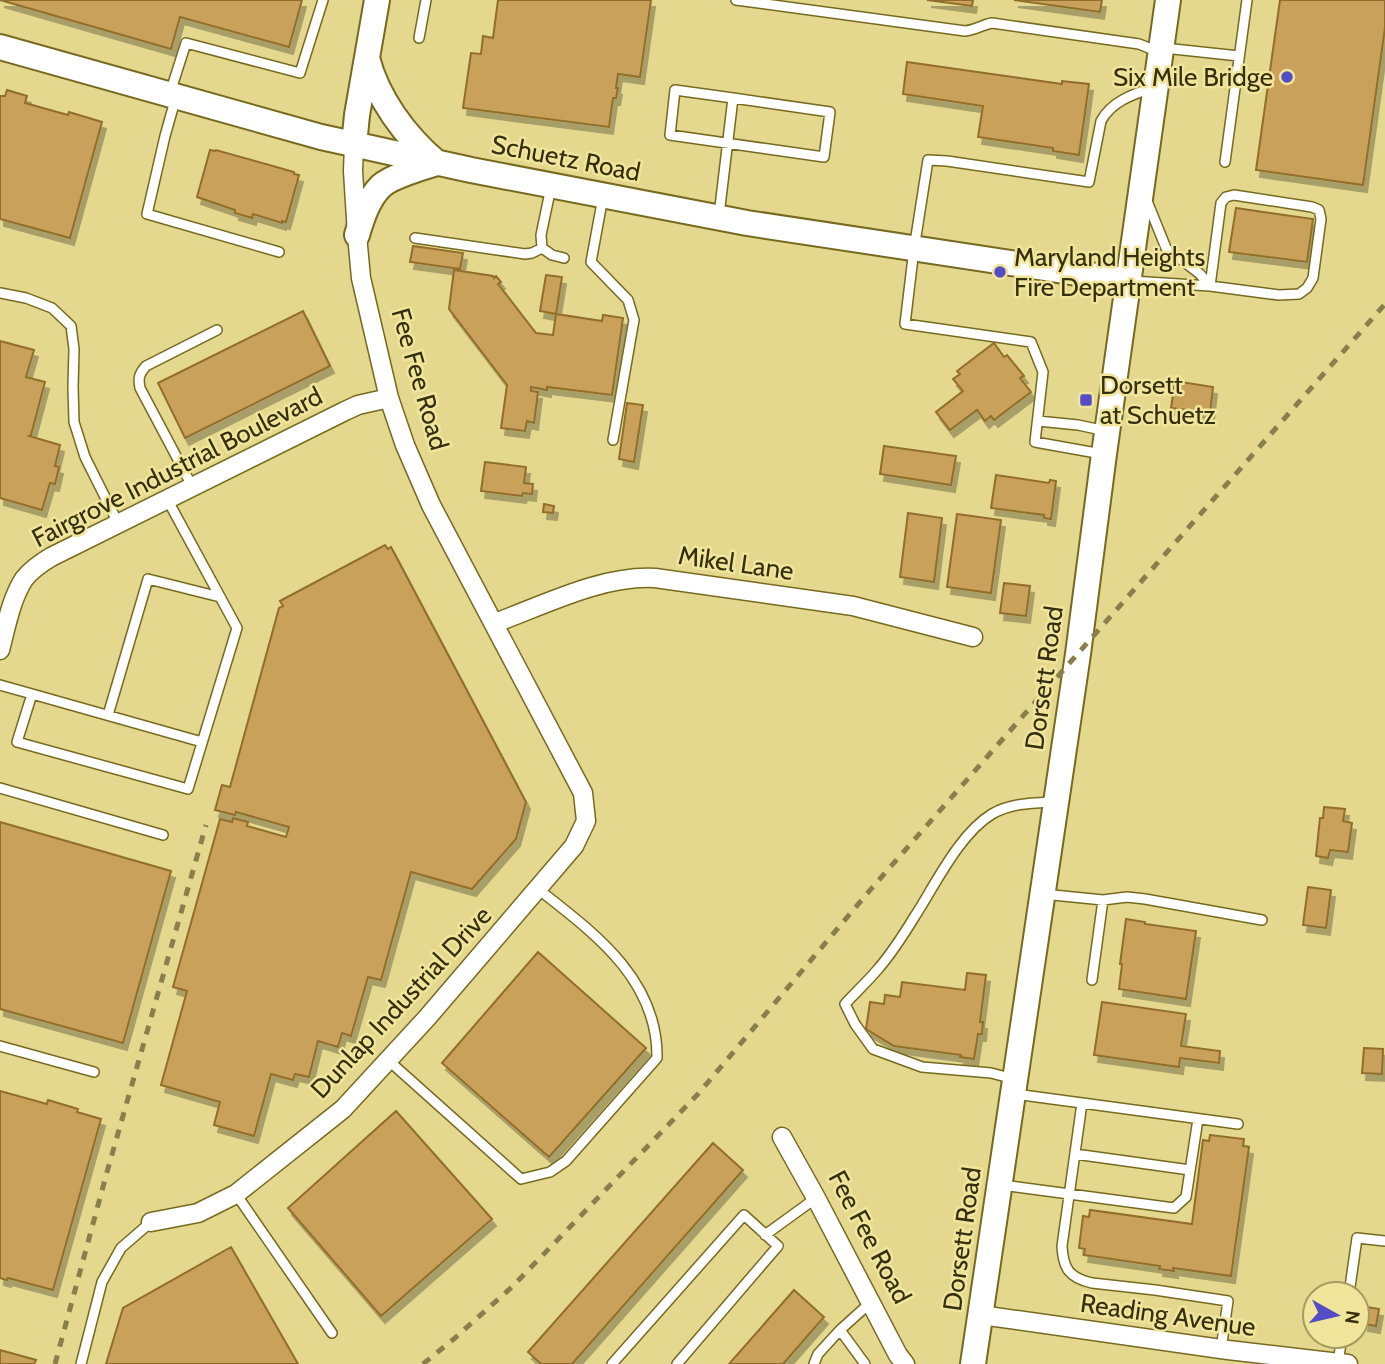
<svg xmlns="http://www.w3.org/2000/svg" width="1385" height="1364" font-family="Cabin,sans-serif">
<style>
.building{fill:#c9a15a;stroke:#916e2c;stroke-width:2;filter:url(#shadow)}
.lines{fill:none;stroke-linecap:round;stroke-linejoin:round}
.lane-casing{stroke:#766a1f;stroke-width:12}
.street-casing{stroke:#766a1f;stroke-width:21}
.secondary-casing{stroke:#766a1f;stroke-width:28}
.lane{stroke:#fff;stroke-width:9}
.street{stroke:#fff;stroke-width:18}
.secondary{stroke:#fff;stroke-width:24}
.rail{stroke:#887f4c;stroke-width:5;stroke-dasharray:9 9;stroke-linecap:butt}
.poi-dot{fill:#544dc5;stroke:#f1e59b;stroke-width:2.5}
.labels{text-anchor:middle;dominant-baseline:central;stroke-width:5;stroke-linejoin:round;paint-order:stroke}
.poi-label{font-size:26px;fill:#342f10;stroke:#f1e59b;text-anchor:start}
.street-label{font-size:26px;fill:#342f10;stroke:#f1e59b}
</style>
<defs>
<filter id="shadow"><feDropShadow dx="4" dy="7" stdDeviation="0" flood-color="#0004"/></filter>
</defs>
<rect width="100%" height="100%" fill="#e4d78e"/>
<path class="building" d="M 0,0 L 302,0 L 289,47 L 180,17 L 171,49 Z
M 498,0 L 651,0 L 640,77 L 618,74 L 616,88 L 618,88 L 616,98 L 613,98 L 609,127 L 463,108 L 471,53 L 481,54 L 483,36 L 493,38 Z
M 927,0 L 973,0 L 972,6 Z
M 1014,0 L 1102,0 L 1100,12 Z
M 1280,0 L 1385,0 L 1385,28 L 1363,185 L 1256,170 Z
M 907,62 L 1062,84 L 1062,81 L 1089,84 L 1079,155 L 1053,151 L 1053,148 L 978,137 L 983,106 L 903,94 Z
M 7,90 L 27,96 L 25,103 L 68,115 L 69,112 L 102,122 L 70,238 L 0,219 L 0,96 L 5,96 Z
M 210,150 L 215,151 L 216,150 L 294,172 L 294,174 L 299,175 L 286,222 L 282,221 L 282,223 L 253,214 L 252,218 L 235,213 L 235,210 L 197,197 Z
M 1236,208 L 1313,219 L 1307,262 L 1229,252 Z
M 413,246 L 463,253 L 460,269 L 410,262 Z
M 454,270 L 493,276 L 494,278 L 496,276 L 501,282 L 498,284 L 536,333 L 553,335 L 556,314 L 602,321 L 603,315 L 623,318 L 612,395 L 547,387 L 547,390 L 531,387 L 531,391 L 538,392 L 534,423 L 527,421 L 525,431 L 501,428 L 507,385 L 449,309 Z
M 546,275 L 562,277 L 556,314 L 540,311 Z
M 303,311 L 330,366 L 185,438 L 158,383 Z
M 0,341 L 34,350 L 26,377 L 45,382 L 31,435 L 29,436 L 60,445 L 55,466 L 59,467 L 55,484 L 50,483 L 42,510 L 0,498 Z
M 994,343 L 1004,357 L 1007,355 L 1024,376 L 1020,378 L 1031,392 L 994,420 L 991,416 L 985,421 L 977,410 L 950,430 L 936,412 L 963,391 L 953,379 L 960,374 L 957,371 Z
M 1175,381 L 1213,387 L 1210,413 L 1171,408 Z
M 627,403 L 643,405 L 634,462 L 619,459 Z
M 884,446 L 956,456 L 951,485 L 880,474 Z
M 485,462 L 526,467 L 524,483 L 533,484 L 532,494 L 523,493 L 522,496 L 481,491 Z
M 996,475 L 1049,483 L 1050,480 L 1056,481 L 1051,519 L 1044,518 L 1044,515 L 991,508 Z
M 544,504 L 554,506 L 553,513 L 543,512 Z
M 908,513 L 942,518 L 934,582 L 900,577 Z
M 957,514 L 1001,520 L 991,593 L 947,587 Z
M 385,545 L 388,549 L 391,547 L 526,802 L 516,839 L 472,889 L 411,872 L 381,980 L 368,977 L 351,1036 L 342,1033 L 338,1047 L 318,1041 L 309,1077 L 295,1074 L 293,1080 L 271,1074 L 254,1136 L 214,1125 L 220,1102 L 161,1085 L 187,991 L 173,987 L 220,819 L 232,822 L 233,818 L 248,822 L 247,826 L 286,837 L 289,827 L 236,812 L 235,815 L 215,810 L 222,785 L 230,787 L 279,608 L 283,606 L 280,601 Z
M 1004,583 L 1030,586 L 1026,616 L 1000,613 Z
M 1324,807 L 1345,809 L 1343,821 L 1352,823 L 1348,852 L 1330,850 L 1328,858 L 1316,856 L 1320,818 L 1323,818 Z
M 0,822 L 171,871 L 123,1043 L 0,1009 Z
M 1308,887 L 1331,890 L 1326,928 L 1303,925 Z
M 1126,919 L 1145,922 L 1145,924 L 1196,931 L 1186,999 L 1119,989 L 1122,964 L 1120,964 Z
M 538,952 L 646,1048 L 549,1157 L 442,1063 Z
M 967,973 L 986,975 L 980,1022 L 983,1022 L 982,1034 L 978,1034 L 974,1059 L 960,1057 L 961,1055 L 894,1046 L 866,1029 L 870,1002 L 884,1004 L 885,995 L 900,997 L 902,982 L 965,990 Z
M 1102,1002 L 1186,1014 L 1181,1046 L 1220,1051 L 1219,1063 L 1180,1058 L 1179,1067 L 1094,1055 Z
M 1364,1048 L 1383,1049 L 1382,1074 L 1362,1073 Z
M 0,1091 L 47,1104 L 48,1100 L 78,1109 L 77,1112 L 101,1119 L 53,1290 L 8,1278 L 7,1280 L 0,1278 Z
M 396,1111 L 492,1219 L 381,1316 L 288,1208 Z
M 1210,1135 L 1244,1139 L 1243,1146 L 1249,1147 L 1231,1276 L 1173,1268 L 1174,1271 L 1159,1269 L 1160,1266 L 1084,1255 L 1085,1249 L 1079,1248 L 1083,1216 L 1089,1217 L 1090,1210 L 1192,1224 L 1203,1140 L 1209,1141 Z
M 713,1143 L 743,1170 L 572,1364 L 541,1364 L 528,1352 Z
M 231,1247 L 298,1364 L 106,1364 L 123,1308 Z
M 794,1290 L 824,1317 L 783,1364 L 729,1364 Z
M 1367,1307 L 1379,1309 L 1376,1326 L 1364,1324 Z
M 0,1350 L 36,1360 L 34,1364 L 0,1364 Z"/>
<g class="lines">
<g class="lane-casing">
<path id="lane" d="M 736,0 L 965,31 C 975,30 982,25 992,23 L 1139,44 L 1159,52
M 419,38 L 426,0
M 1164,48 L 1239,56
M 170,93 L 186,43 L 300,73 L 323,0
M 176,97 L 165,136 L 147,214 L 279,252
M 1225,162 L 1247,0
M 551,187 L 541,235 L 542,248 L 552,255 L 564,258
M 603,197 L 591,262 L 628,300 L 634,320 L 613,440
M 719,215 L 733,98 L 830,112 L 824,157 L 670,135 L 675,90 L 733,98
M 415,238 L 525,254 L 532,253 L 542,248
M 1132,281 L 1210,286 L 1221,203 L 1226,197 L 1234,195 L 1312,207 L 1319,210 L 1321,219 L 1313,278 L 1307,288 L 1299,294 L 1279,295 L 1210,286 L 1200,274 L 1166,248 L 1147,201
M 0,293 L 26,298 L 52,308 L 71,326 L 74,349 L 73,387 L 74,422 L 85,457 L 118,523
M 1038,421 L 1078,425 L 1106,431
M 1102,454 L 1035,442 L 1043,372 L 1031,342 L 905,324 L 914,249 L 928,160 L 947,161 L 1089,182 L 1101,121 C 1111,102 1133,94 1152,88
M 192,486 L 140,388 C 138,378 139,374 146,366 L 217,330
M 0,685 L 32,694 L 17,742 L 188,789 L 237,628 L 167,499
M 32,694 L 202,742
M 108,715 L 148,579 L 220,597
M 0,788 L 163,835
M 1043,894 L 1103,900 L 1127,897 L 1145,899 L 1262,920
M 1092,980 L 1103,900
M 0,1046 L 94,1072
M 388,1060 L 521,1179 L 550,1172 L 566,1161 L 657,1058 C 658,979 594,933 538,889
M 1014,1079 L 991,1073 L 922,1067 L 873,1049 L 855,1024 L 845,1004 C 856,992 868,981 878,969 C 892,953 904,934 915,916 C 935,885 960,833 992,814 C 1011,803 1033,803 1054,802
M 1015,1094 L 1082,1103 L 1062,1246 C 1063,1268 1069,1278 1092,1283 L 1155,1290 L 1228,1301 L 1221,1349
M 1082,1103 L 1238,1124
M 1075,1154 L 1190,1170
M 1002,1185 L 1174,1208 L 1186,1197 L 1198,1119
M 236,1194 L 332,1333
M 765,1235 L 816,1198
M 1349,1294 L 1357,1238 L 1385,1241
M 1338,1363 L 1342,1336
M 81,1364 L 102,1282 L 121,1248 L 151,1222
M 612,1364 L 744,1215 L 778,1246 L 677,1364
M 814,1364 L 818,1354 L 840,1330
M 865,1364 L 840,1330 L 870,1303"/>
</g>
<g class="street-casing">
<path id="street" d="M 495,623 C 544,605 602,575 655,578 L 853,606 L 973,637
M 0,650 C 6,627 11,599 24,579 C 31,570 41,563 51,557 L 345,411 L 358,405 L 389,398
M 782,1137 L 816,1198 L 898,1355 L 905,1364
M 151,1222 L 198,1213 L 236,1194 L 343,1109 L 426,1019 L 574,846 L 586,821 L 583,793 L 431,505 L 405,445 L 389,398 L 361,278 L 357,235 L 353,171 L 354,145
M 981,1315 L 1228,1350 L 1348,1364"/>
</g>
<g class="secondary-casing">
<path id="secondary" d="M 0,47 L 321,137 L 471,170 L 747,223 L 1130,281
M 367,58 C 377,98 405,136 437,163
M 354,145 L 357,115 L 377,0
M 357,235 C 362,218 368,199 381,186 C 391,177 423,167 437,163
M 973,1364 L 1078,654 L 1104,454 L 1168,0"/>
</g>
<use href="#lane" class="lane"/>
<use href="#street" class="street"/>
<use href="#secondary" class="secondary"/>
<path class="rail" d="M 55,1364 L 107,1172 L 206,825
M 423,1364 L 455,1338 L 512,1287 L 698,1094 L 871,889 L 1385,304"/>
</g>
<g class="poi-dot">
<circle cx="1287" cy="77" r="7"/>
<circle cx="1000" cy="272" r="7"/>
<rect x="1079" y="393" width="14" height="14" rx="3.5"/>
</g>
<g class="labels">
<g class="poi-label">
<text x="1273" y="77" text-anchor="end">Six Mile Bridge</text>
<text x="1014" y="257">Maryland Heights<tspan x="1014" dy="30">Fire Department</tspan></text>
<text x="1100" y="385">Dorsett<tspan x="1100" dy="30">at Schuetz</tspan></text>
</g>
<g class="street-label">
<text transform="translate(566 158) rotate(11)">Schuetz Road</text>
<text transform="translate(420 379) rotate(74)">Fee Fee Road</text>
<text transform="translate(177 467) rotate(-27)">Fairgrove Industrial Boulevard</text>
<text transform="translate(736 563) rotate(8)">Mikel Lane</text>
<text transform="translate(1044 678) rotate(-82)">Dorsett Road</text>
<text transform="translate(401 1002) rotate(-47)">Dunlap Industrial Drive</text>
<text transform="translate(870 1237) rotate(62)">Fee Fee Road</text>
<text transform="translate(962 1239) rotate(-82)">Dorsett Road</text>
<text transform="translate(1168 1315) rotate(8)">Reading Avenue</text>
</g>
</g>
<g transform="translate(1336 1315) rotate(98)"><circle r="33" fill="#f1e59b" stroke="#a59c63" stroke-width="2"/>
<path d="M0-5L12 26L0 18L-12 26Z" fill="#544dc5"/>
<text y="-10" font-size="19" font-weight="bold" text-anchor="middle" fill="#342f10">N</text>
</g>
</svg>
